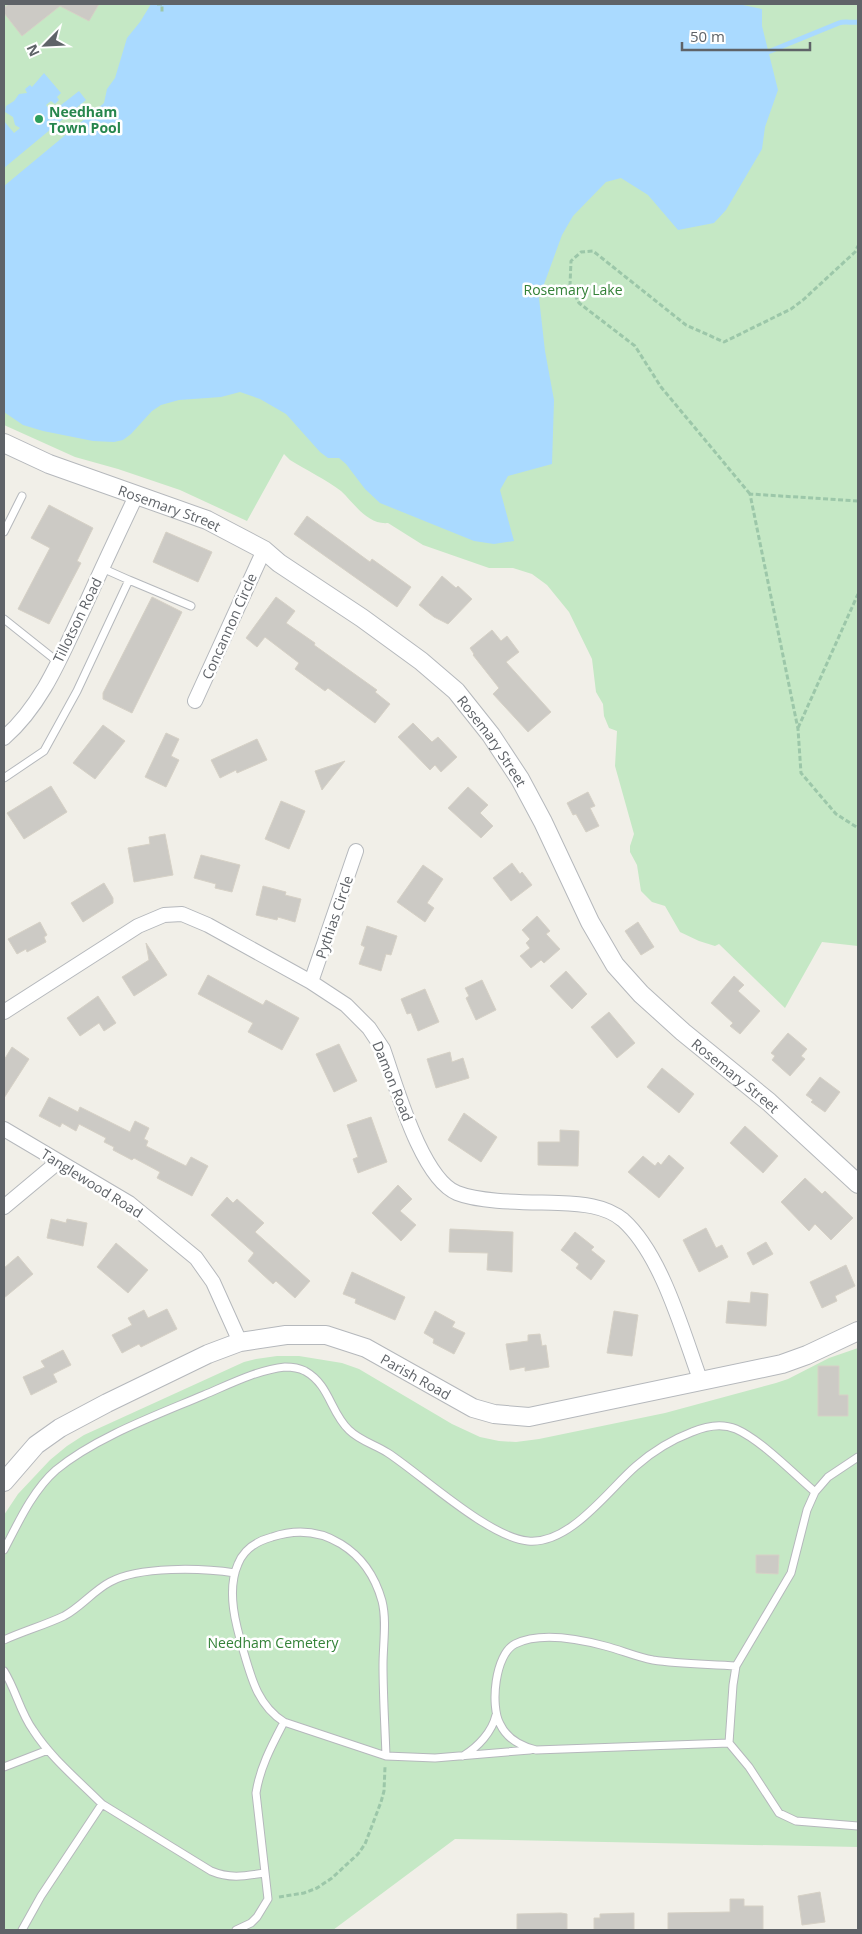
<svg xmlns="http://www.w3.org/2000/svg" width="862" height="1934" font-family="'Open Sans',sans-serif">
<style>
.green{fill:#c5e8c5}
.water{fill:#aadaff}
.lines{fill:none;stroke-linecap:round;stroke-linejoin:round}
.stream{stroke:#aadaff;stroke-width:5}
.building{fill:#cccac5;stroke:#d6d1c6}
.service-casing{stroke:#b5b8bc;stroke-width:9}
.minor-casing{stroke:#b5b8bc;stroke-width:16}
.tertiary-casing{stroke:#b5b8bc;stroke-width:20}
.path{stroke:#9cc7a9;stroke-width:3;stroke-dasharray:5 2.5;stroke-linecap:butt}
.service{stroke:#fff;stroke-width:7}
.minor{stroke:#fff;stroke-width:14}
.tertiary{stroke:#fff;stroke-width:18}
.leisure-dot{fill:#2e9e5b;stroke:#fff;stroke-width:2}
.labels{text-anchor:middle;dominant-baseline:central;stroke-width:5;stroke-linejoin:round;paint-order:stroke}
.leisure-label{font-size:14px;font-weight:bold;fill:#27864d;stroke:#fff;text-anchor:start}
.park-label{font-size:14px;fill:#348238;stroke:#fff}
.street-label{font-size:14px;fill:#5f6368;stroke:#fff}
</style>
<rect width="100%" height="100%" fill="#f1efe8"/>
<path class="green" d="M 4,4 L 858,4 L 858,946 L 822,942 L 785,1008 L 719,944 L 715,946 L 699,941 L 680,932 L 665,906 L 652,902 L 641,891 L 637,865 L 630,852 L 630,846 L 634,834 L 615,766 L 617,731 L 609,728 L 604,716 L 603,704 L 596,692 L 592,659 L 569,612 L 547,585 L 532,574 L 513,568 L 489,568 L 423,545 L 388,523 C 367,525 354,503 341,491 C 327,480 306,470 290,460 L 284,454 L 247,521 L 180,490 L 118,469 L 75,457 L 4,425 Z
M 858,1348 L 858,1847 L 455,1839 L 333,1930 L 4,1930 L 4,1515 L 18,1494 L 50,1460 L 67,1446 L 84,1435 L 244,1362 L 256,1359 L 277,1356 L 299,1356 L 342,1363 L 359,1369 L 452,1424 L 480,1437 L 499,1441 L 516,1442 L 539,1439 L 665,1413 L 776,1383 L 788,1379 L 829,1358 Z"/>
<path class="water" d="M 151,4 L 738,4 L 762,9 L 762,26 L 778,90 L 765,127 L 762,149 L 726,210 L 714,223 L 678,230 L 648,195 L 621,178 L 606,182 L 573,216 L 562,235 L 539,298 L 545,351 L 554,400 L 552,464 L 508,476 L 500,490 L 514,541 L 494,544 L 474,541 L 380,503 L 365,489 L 346,464 L 339,458 L 328,458 L 320,452 L 286,414 L 260,399 L 240,392 L 221,397 L 179,400 L 161,405 L 152,411 L 131,434 L 123,440 L 114,442 L 93,441 L 43,431 L 23,425 L 4,412 L 4,186 L 104,103 L 107,89 L 115,78 L 127,38 L 140,22 Z
M 44,73 L 61,93 L 57,97 L 59,100 L 55,104 L 51,101 L 46,105 L 52,112 L 79,91 L 86,100 L 4,168 L 4,121 L 14,133 L 20,128 L 15,125 L 13,117 L 5,112 L 6,106 L 14,101 L 19,94 L 27,93 L 25,89 L 30,85 L 32,87 Z"/>
<g class="lines">
<path class="stream" d="M 768,52 C 792,42 815,33 839,23 C 844,21 852,23 858,22"/>
</g>
<path class="building" d="M 9,4 L 99,4 L 89,21 L 60,6 L 22,36 L 4,13 L 4,8 Z
M 49,505 L 93,528 L 77,561 L 81,563 L 49,624 L 18,609 L 50,548 L 31,538 Z
M 307,516 L 370,562 L 372,559 L 411,587 L 397,607 L 294,534 Z
M 166,532 L 212,552 L 198,582 L 153,562 Z
M 442,576 L 456,588 L 458,586 L 472,599 L 448,624 L 434,617 L 419,605 Z
M 152,597 L 182,612 L 132,713 L 103,699 L 103,693 Z
M 276,597 L 295,611 L 286,623 L 315,643 L 314,645 L 377,690 L 375,692 L 390,704 L 375,723 L 328,688 L 325,691 L 295,669 L 299,663 L 265,637 L 257,647 L 246,638 Z
M 492,630 L 501,641 L 507,636 L 519,652 L 506,662 L 551,712 L 528,732 L 493,694 L 499,688 L 473,655 L 474,654 L 470,648 Z
M 413,723 L 432,742 L 438,737 L 457,757 L 441,772 L 435,765 L 430,770 L 398,737 Z
M 103,725 L 125,741 L 95,779 L 73,763 Z
M 166,733 L 179,739 L 171,756 L 179,760 L 166,787 L 145,777 Z
M 257,739 L 267,760 L 237,773 L 236,770 L 220,778 L 211,760 Z
M 345,761 L 322,790 L 315,771 Z
M 51,786 L 67,812 L 24,839 L 7,813 Z
M 468,787 L 488,805 L 480,813 L 493,826 L 481,838 L 448,808 Z
M 588,792 L 595,806 L 590,808 L 599,826 L 586,832 L 576,814 L 573,815 L 567,803 Z
M 281,801 L 305,811 L 289,849 L 265,839 Z
M 165,834 L 173,875 L 134,882 L 128,848 L 150,844 L 149,837 Z
M 201,855 L 240,865 L 232,892 L 215,888 L 216,884 L 194,878 Z
M 512,863 L 520,874 L 522,872 L 532,885 L 511,901 L 493,878 Z
M 423,865 L 443,879 L 427,903 L 434,908 L 425,922 L 397,902 Z
M 104,883 L 113,898 L 113,903 L 83,922 L 71,903 Z
M 263,886 L 286,892 L 285,895 L 301,899 L 295,922 L 278,917 L 277,920 L 256,915 Z
M 537,916 L 550,931 L 546,934 L 560,949 L 544,963 L 541,960 L 531,968 L 520,956 L 530,948 L 526,943 L 530,939 L 522,930 Z
M 40,922 L 47,935 L 44,937 L 46,942 L 27,952 L 26,949 L 17,954 L 8,939 Z
M 638,922 L 654,947 L 641,955 L 625,931 Z
M 367,926 L 397,936 L 391,955 L 386,954 L 381,971 L 359,964 L 365,947 L 361,945 Z
M 146,943 L 167,975 L 134,996 L 122,977 L 149,960 Z
M 566,971 L 587,994 L 572,1009 L 550,986 Z
M 208,975 L 263,1005 L 266,1000 L 299,1018 L 282,1050 L 248,1032 L 253,1023 L 198,994 Z
M 734,976 L 744,985 L 738,991 L 760,1011 L 740,1034 L 730,1026 L 733,1023 L 711,1003 Z
M 482,980 L 496,1010 L 476,1020 L 466,998 L 469,996 L 465,988 Z
M 425,989 L 439,1022 L 418,1031 L 411,1013 L 407,1014 L 401,999 Z
M 98,996 L 116,1023 L 104,1031 L 99,1023 L 80,1036 L 67,1018 Z
M 609,1012 L 635,1043 L 617,1058 L 591,1027 Z
M 788,1033 L 807,1049 L 801,1056 L 805,1059 L 790,1076 L 772,1060 L 775,1056 L 771,1053 Z
M 339,1044 L 357,1081 L 334,1092 L 316,1054 Z
M 12,1047 L 29,1059 L 4,1098 L 4,1060 Z
M 450,1052 L 452,1062 L 463,1058 L 469,1078 L 436,1088 L 427,1059 Z
M 662,1068 L 694,1094 L 679,1113 L 647,1087 Z
M 820,1077 L 840,1092 L 825,1112 L 811,1102 L 813,1100 L 806,1095 Z
M 49,1097 L 78,1112 L 80,1107 L 130,1132 L 135,1121 L 149,1128 L 144,1139 L 148,1141 L 146,1146 L 186,1166 L 191,1157 L 208,1166 L 192,1196 L 157,1178 L 160,1172 L 134,1158 L 132,1160 L 113,1150 L 114,1147 L 104,1142 L 106,1138 L 79,1124 L 76,1131 L 62,1123 L 60,1127 L 39,1116 Z
M 464,1113 L 497,1137 L 481,1162 L 448,1140 Z
M 371,1117 L 387,1162 L 358,1173 L 353,1159 L 358,1157 L 347,1125 Z
M 745,1126 L 778,1156 L 763,1173 L 730,1143 Z
M 560,1130 L 579,1131 L 578,1166 L 538,1165 L 538,1142 L 560,1142 Z
M 669,1155 L 684,1168 L 659,1198 L 628,1172 L 643,1156 L 655,1166 L 658,1162 L 661,1165 Z
M 805,1178 L 822,1194 L 825,1191 L 853,1218 L 831,1240 L 815,1224 L 809,1231 L 781,1202 Z
M 398,1185 L 412,1199 L 400,1211 L 416,1225 L 401,1241 L 372,1213 Z
M 227,1197 L 233,1203 L 237,1199 L 264,1223 L 255,1232 L 310,1281 L 295,1298 L 276,1281 L 273,1284 L 248,1261 L 254,1253 L 211,1215 Z
M 51,1219 L 66,1223 L 67,1219 L 87,1223 L 83,1246 L 47,1238 Z
M 706,1228 L 716,1248 L 722,1245 L 728,1257 L 699,1272 L 683,1240 Z
M 450,1229 L 513,1232 L 512,1272 L 487,1270 L 488,1253 L 449,1252 Z
M 575,1232 L 594,1247 L 591,1250 L 605,1261 L 591,1280 L 576,1268 L 579,1264 L 561,1250 Z
M 766,1242 L 773,1254 L 753,1265 L 747,1253 Z
M 116,1243 L 148,1270 L 128,1293 L 97,1267 Z
M 18,1256 L 33,1274 L 4,1298 L 4,1268 Z
M 846,1265 L 855,1286 L 835,1296 L 837,1301 L 822,1308 L 810,1282 Z
M 352,1272 L 405,1297 L 395,1320 L 355,1303 L 356,1299 L 343,1294 Z
M 751,1292 L 768,1294 L 766,1326 L 726,1323 L 728,1301 L 750,1303 Z
M 167,1309 L 177,1329 L 141,1347 L 139,1344 L 122,1353 L 112,1335 L 132,1325 L 128,1318 L 144,1310 L 148,1318 Z
M 435,1311 L 455,1322 L 452,1327 L 465,1333 L 454,1354 L 433,1343 L 434,1339 L 424,1333 Z
M 614,1311 L 638,1315 L 632,1356 L 607,1353 Z
M 540,1334 L 542,1346 L 546,1345 L 549,1367 L 525,1371 L 525,1367 L 510,1370 L 506,1344 L 528,1341 L 528,1335 Z
M 63,1350 L 71,1365 L 53,1374 L 57,1382 L 31,1395 L 23,1377 L 45,1367 L 41,1361 Z
M 818,1366 L 839,1366 L 839,1395 L 848,1395 L 848,1416 L 818,1416 Z
M 756,1555 L 779,1555 L 778,1574 L 756,1573 Z
M 820,1892 L 825,1922 L 802,1925 L 798,1896 Z
M 730,1899 L 744,1899 L 744,1906 L 763,1906 L 763,1930 L 668,1930 L 668,1913 L 730,1912 Z
M 561,1913 L 567,1914 L 567,1930 L 517,1930 L 517,1914 Z
M 634,1913 L 634,1930 L 594,1930 L 594,1918 L 600,1918 L 600,1914 Z"/>
<g class="lines">
<g class="service-casing">
<path id="service" d="M 4,532 L 22,496
M 129,580 L 191,606
M 4,619 L 58,662
M 4,778 L 44,751 L 77,691 L 129,580 L 102,568
M 858,1457 L 828,1477 L 815,1492 L 807,1510 L 791,1573 L 736,1666 C 709,1664 680,1664 653,1660 C 636,1657 621,1650 605,1646 C 579,1639 541,1631 515,1644 C 495,1654 490,1706 500,1724 C 507,1739 520,1746 536,1750 L 729,1743 L 749,1767 L 779,1813 L 796,1821 L 858,1826
M 4,1550 C 18,1523 33,1490 56,1470 C 96,1437 157,1415 204,1395 C 230,1384 257,1370 285,1367 C 292,1367 299,1368 305,1371 C 330,1385 330,1412 349,1430 C 360,1441 376,1445 388,1453 C 423,1476 488,1537 528,1541 C 570,1545 608,1490 636,1466 C 653,1451 671,1440 692,1432 C 706,1426 722,1423 736,1429 C 761,1440 793,1473 815,1492
M 4,1640 C 24,1631 45,1625 64,1616 C 81,1607 93,1591 110,1582 C 139,1566 202,1568 235,1573
M 4,1671 C 16,1690 20,1712 33,1730 C 51,1758 78,1780 102,1804
M 284,1722 C 259,1706 252,1681 244,1653 C 236,1626 226,1591 238,1564 C 244,1549 257,1541 272,1537 C 323,1520 368,1551 382,1601 C 387,1621 383,1644 383,1665 C 383,1695 385,1726 386,1756 L 435,1758 L 530,1750
M 729,1743 L 733,1685 L 736,1666
M 463,1756 C 478,1747 492,1732 496,1715
M 4,1767 L 48,1750
M 22,1930 L 41,1896 L 102,1804 L 211,1871 C 230,1879 245,1876 264,1873
M 236,1930 L 251,1923 L 257,1917 L 268,1899 L 256,1793 C 260,1767 272,1745 284,1722 L 386,1756"/>
</g>
<g class="minor-casing">
<path id="minor" d="M 195,701 L 264,550
M 4,738 C 43,704 62,654 84,608 C 101,570 119,532 137,494
M 311,982 L 356,851
M 4,1012 L 138,926 L 164,915 L 182,914 L 208,925 L 311,982 L 346,1005 L 369,1028 L 383,1049 C 396,1085 421,1178 457,1193 C 482,1203 531,1202 558,1203 C 581,1204 605,1205 623,1220 C 662,1255 683,1333 701,1382
M 4,1129 L 129,1203 L 196,1258 L 213,1282 L 240,1342
M 4,1207 L 58,1162"/>
</g>
<g class="tertiary-casing">
<g id="tertiary">
<path id="s1" d="M 4,443 L 49,464 L 207,520 L 264,550 L 279,563 L 362,618 L 421,661 L 456,691 L 491,735 L 520,779 L 543,822 L 590,922 L 615,965 L 641,994 L 683,1032 L 769,1102 L 858,1184"/>
<path id="s2" d="M 4,1482 L 36,1445 L 60,1428 L 107,1403 L 208,1354 L 240,1342 L 286,1335 L 326,1335 L 366,1348 L 473,1408 L 494,1414 L 529,1417 L 782,1364 L 807,1355 L 858,1331"/>
</g>
</g>
<path class="path" d="M 157,4 L 162,4 L 162,13
M 750,494 L 661,387 L 635,346 L 579,303 L 570,285 L 571,261 L 581,252 L 593,251 L 686,325 L 724,342 L 791,309 L 803,300 L 855,252 L 858,246
M 858,501 L 750,494 L 798,729 L 801,773 L 836,814 L 858,828
M 798,728 L 858,594
M 279,1897 L 304,1893 L 317,1888 L 332,1878 L 358,1854 L 365,1844 L 381,1802 L 384,1791 L 385,1767"/>
<use href="#service" class="service"/>
<use href="#minor" class="minor"/>
<use href="#tertiary" class="tertiary"/>
</g>
<circle class="leisure-dot" cx="39" cy="119" r="5"/>
<g class="labels">
<g class="leisure-label">
<text x="49" y="111">Needham<tspan x="49" dy="16">Town Pool</tspan></text>
</g>
<g class="park-label">
<text x="573" y="289">Rosemary Lake</text>
<text x="273" y="1642">Needham Cemetery</text>
</g>
<g class="street-label">
<text stroke="none"><textPath href="#s1" startOffset="178">Rosemary Street</textPath></text>
<text transform="translate(77 620) rotate(-64)">Tillotson Road</text>
<text transform="translate(229 626) rotate(-66)">Concannon Circle</text>
<text stroke="none"><textPath href="#s1" startOffset="582">Rosemary Street</textPath></text>
<text transform="translate(334 917) rotate(-71)">Pythias Circle</text>
<text stroke="none"><textPath href="#s1" startOffset="1002">Rosemary Street</textPath></text>
<text transform="translate(393 1081) rotate(68)">Damon Road</text>
<text transform="translate(92 1183) rotate(32)">Tanglewood Road</text>
<text stroke="none"><textPath href="#s2" startOffset="464">Parish Road</textPath></text>
</g>
</g>
<rect width="862" height="1934" fill="none" stroke="#5f6368" stroke-width="10"/>
<g transform="translate(45 45) rotate(246)" stroke="#ffffff" stroke-width="4" paint-order="stroke">
<path d="M0-4L9 19L0 12L-9 19Z" fill="#5f6368"/>
<text y="-8" font-size="14" font-weight="bold" text-anchor="middle" fill="#5f6368">N</text>
</g>
<path d="M682 42v8h128v-8" fill="none" stroke="#5f6368" stroke-width="2.5"/>
<text x="690" y="42" font-size="15" fill="#5f6368" stroke="#ffffff" stroke-width="4" paint-order="stroke">50 m</text>
</svg>
